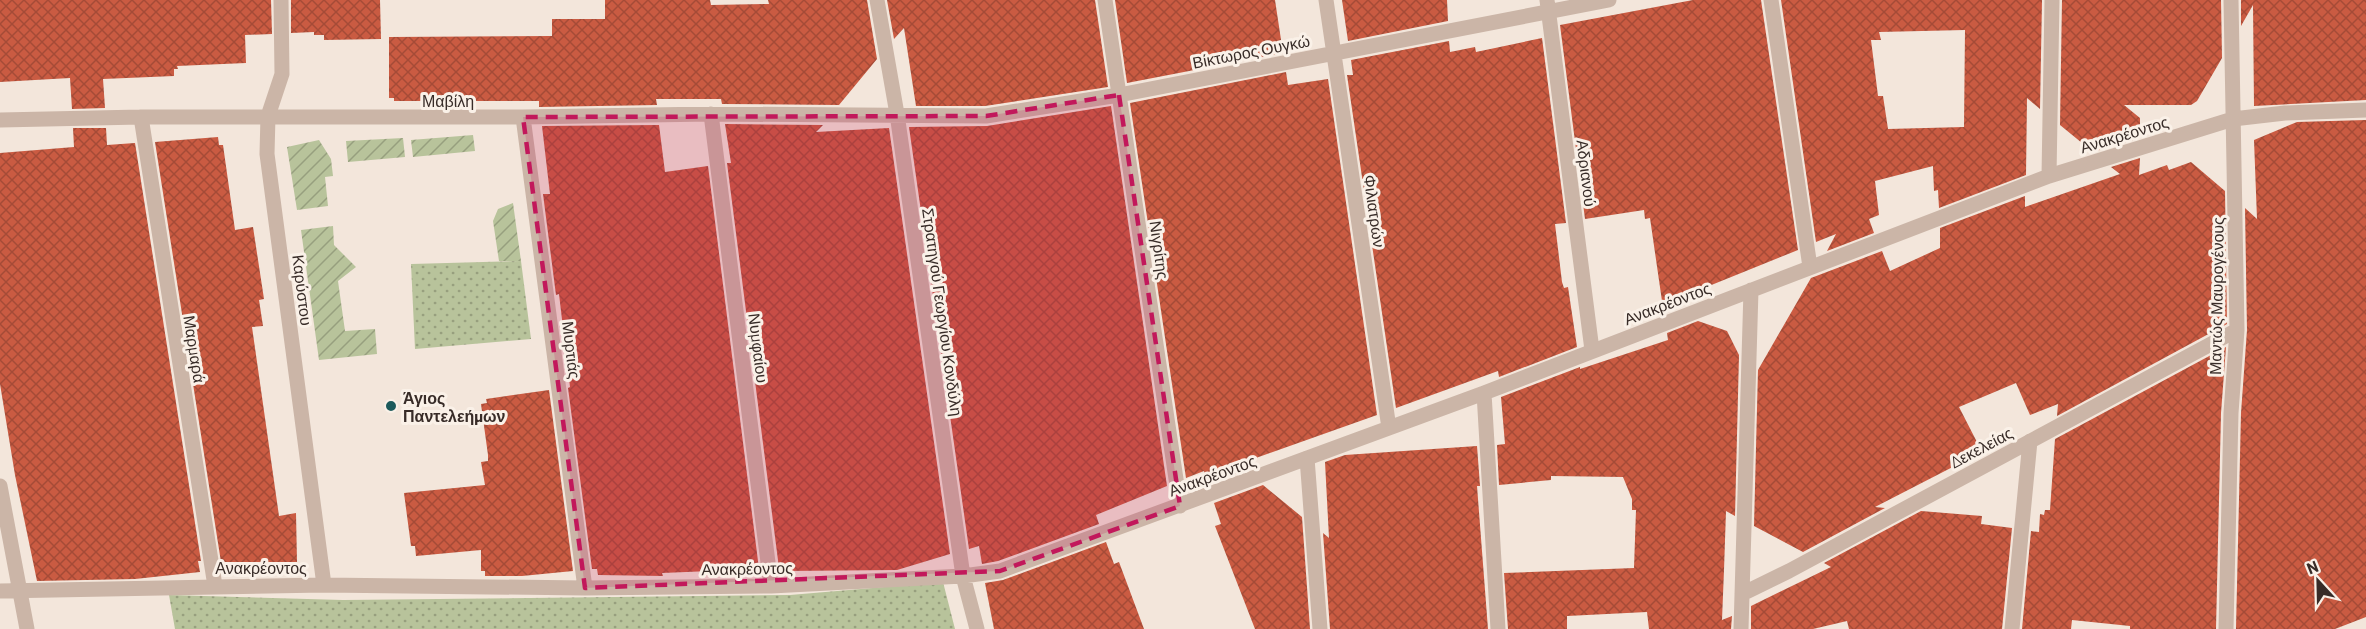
<svg xmlns="http://www.w3.org/2000/svg" width="2366" height="629" font-family="Barlow,sans-serif">
<style>
.park{fill:url(#park-dots)}
.garden{fill:url(#garden-furrows)}
.building{fill:url(#building-cross-hatch);fill-rule:evenodd}
.lines{fill:none;stroke-linecap:round;stroke-linejoin:round}
.street{stroke:#cbb5a7;stroke-width:15}
.marked{fill:#c2185b;fill-opacity:0.2;stroke:#c2185b;stroke-width:4.5;stroke-dasharray:12 8;stroke-linejoin:round}
.poi-dot{fill:#1c5a5b;stroke:#faf1e8;stroke-width:2}
.labels{text-anchor:middle;dominant-baseline:central;stroke-width:6;stroke-linejoin:round;paint-order:stroke}
.street-label{font-size:16px;fill:#382c28;stroke:#faf1e8}
.poi-label{font-size:16px;font-weight:bold;fill:#382c28;stroke:#faf1e8;text-anchor:start}
</style>
<defs>
<pattern id="park-dots" width="8" height="8" patternUnits="userSpaceOnUse" patternTransform="scale(1.5)"><rect width="8" height="8" fill="#b8c39b"/><path d="M2 2h.1M6 6h.1" fill="none" stroke="#979f7e" stroke-width="1.8" stroke-linecap="round"/></pattern>
<pattern id="garden-furrows" width="10" height="10" patternUnits="userSpaceOnUse" patternTransform="scale(1.5)"><rect width="10" height="10" fill="#b8c39b"/><path d="M-1 1l2-2M0 10L10 0M9 11l2-2" fill="none" stroke="#979f7e"/></pattern>
<pattern id="building-cross-hatch" width="8" height="8" patternUnits="userSpaceOnUse" patternTransform="scale(1.5)"><rect width="8" height="8" fill="#ca5b42"/><path d="M0 0l8 8M0 8l8-8" fill="none" stroke="#a54b37"/></pattern>
</defs>
<rect width="100%" height="100%" fill="#f3e6db"/>
<path class="park" d="M 521,261 L 531,339 L 415,349 L 411,264 Z
M 943,582 L 955,629 L 175,629 L 169,595 L 343,600 L 790,595 Z"/>
<path class="garden" d="M 473,135 L 475,151 L 413,157 L 411,140 Z
M 403,138 L 405,157 L 348,162 L 346,141 Z
M 319,140 L 331,159 L 333,176 L 325,177 L 328,206 L 297,210 L 287,147 Z
M 513,203 L 521,261 L 499,261 L 493,221 L 498,209 Z
M 333,226 L 334,245 L 356,267 L 338,281 L 345,331 L 375,329 L 377,354 L 319,360 L 301,230 Z"/>
<path class="building" d="M 0,0 L 271,0 L 272,34 L 245,35 L 246,63 L 177,66 L 178,69 L 174,69 L 174,76 L 103,79 L 105,108 L 72,109 L 70,78 L 0,82 Z
M 291,0 L 380,0 L 381,39 L 324,40 L 324,35 L 314,35 L 314,32 L 291,33 Z
M 605,0 L 710,0 L 711,5 L 769,4 L 768,0 L 867,0 L 877,59 L 839,105 L 722,104 L 721,99 L 656,99 L 657,105 L 539,107 L 539,101 L 394,101 L 394,98 L 389,98 L 389,37 L 552,36 L 552,19 L 605,19 Z
M 887,0 L 1095,0 L 1108,87 L 985,106 L 916,106 L 904,28 L 894,39 Z
M 1115,0 L 1275,0 L 1283,53 L 1127,83 Z
M 1342,0 L 1447,0 L 1448,21 L 1348,41 Z
M 1693,0 L 1761,0 L 1798,250 L 1704,288 L 1662,301 L 1650,218 L 1645,219 L 1644,210 L 1585,219 L 1560,25 Z
M 1781,0 L 2042,0 L 2040,109 L 2027,98 L 2026,175 L 1939,208 L 1938,190 L 1934,191 L 1933,166 L 1875,181 L 1879,215 L 1869,219 L 1874,233 L 1827,251 L 1836,234 L 1816,242 ZM 1965,30 L 1964,127 L 1888,129 L 1883,96 L 1878,96 L 1871,40 L 1881,40 L 1879,32 Z
M 2062,0 L 2221,0 L 2222,58 L 2197,101 L 2191,105 L 2124,105 L 2140,118 L 2140,138 L 2093,152 L 2060,125 Z
M 2241,0 L 2366,0 L 2366,100 L 2254,106 L 2253,5 L 2241,26 Z
M 1542,38 L 1566,223 L 1555,224 L 1562,282 L 1564,288 L 1568,287 L 1577,347 L 1499,377 L 1498,371 L 1396,408 L 1347,75 L 1353,75 L 1351,60 L 1449,41 L 1450,52 L 1475,47 L 1476,52 Z
M 1286,72 L 1288,85 L 1328,79 L 1377,415 L 1253,459 L 1254,467 L 1208,484 L 1204,471 L 1186,478 L 1130,103 Z
M 1111,106 L 1167,486 L 1096,515 L 1099,524 L 998,561 L 982,564 L 979,546 L 969,549 L 909,127 L 987,126 Z
M 2366,120 L 2366,617 L 2335,629 L 2236,629 L 2241,413 L 2247,330 L 2245,208 L 2257,219 L 2254,140 L 2297,122 Z
M 725,124 L 823,125 L 816,132 L 889,128 L 950,554 L 897,570 L 783,571 L 783,568 L 779,568 L 727,163 L 731,163 Z
M 659,125 L 665,172 L 708,166 L 759,569 L 662,573 L 663,576 L 598,575 L 597,569 L 592,569 L 568,388 L 570,387 L 559,294 L 556,295 L 543,194 L 550,194 L 542,126 Z
M 73,128 L 106,128 L 107,145 L 135,143 L 201,561 L 198,561 L 200,572 L 135,579 L 37,581 L 15,475 L 0,384 L 0,153 L 74,147 Z
M 218,137 L 219,145 L 223,145 L 235,230 L 253,227 L 264,299 L 259,300 L 263,326 L 252,327 L 279,516 L 296,513 L 297,562 L 221,562 L 155,142 Z
M 2140,158 L 2139,175 L 2167,165 L 2169,170 L 2191,162 L 2225,191 L 2227,324 L 2057,416 L 2058,404 L 2030,415 L 2016,383 L 1959,407 L 1979,446 L 1973,448 L 1976,455 L 1875,507 L 1885,508 L 1803,552 L 1754,526 L 1758,370 L 1811,278 L 1882,251 L 1890,271 L 1940,248 L 1940,228 L 2025,196 L 2025,207 L 2120,174 L 2111,167 Z
M 1698,321 L 1727,331 L 1739,355 L 1735,516 L 1726,511 L 1724,570 L 1722,620 L 1732,616 L 1731,629 L 1649,629 L 1647,612 L 1567,616 L 1567,629 L 1508,629 L 1504,573 L 1634,568 L 1636,510 L 1632,510 L 1632,499 L 1623,477 L 1551,476 L 1551,480 L 1499,485 L 1497,445 L 1505,444 L 1501,397 L 1580,367 L 1580,369 L 1668,340 L 1667,333 Z
M 2226,347 L 2221,413 L 2216,629 L 2130,629 L 2130,626 L 2072,620 L 2071,629 L 2022,629 L 2031,531 L 2039,532 L 2040,514 L 2044,515 L 2045,510 L 2050,510 L 2055,439 Z
M 549,390 L 573,571 L 522,576 L 485,576 L 485,571 L 481,571 L 481,550 L 416,556 L 415,546 L 411,546 L 404,493 L 485,485 L 481,462 L 488,461 L 488,455 L 481,404 L 487,403 L 486,399 Z
M 1477,446 L 1480,486 L 1477,486 L 1488,629 L 1330,629 L 1323,533 L 1329,538 L 1325,462 L 1345,455 Z
M 1263,485 L 1302,517 L 1310,629 L 1255,629 L 1215,526 L 1221,524 L 1214,503 Z
M 1921,511 L 1982,516 L 1981,524 L 2012,528 L 2002,629 L 1849,629 L 1847,621 L 1813,629 L 1751,629 L 1751,606 L 1831,567 L 1824,563 Z
M 1106,542 L 1114,564 L 1119,562 L 1144,629 L 994,629 L 985,583 L 1003,580 Z"/>
<g class="lines">
<path class="street" d="M 281,0 L 282,74 L 268,116 L 267,154 L 324,585
M 877,0 L 897,114 L 963,576 L 977,629
M 1105,0 L 1180,506
M 1326,0 L 1389,428
M 1547,0 L 1592,350
M 1771,0 L 1810,267
M 711,114 L 771,586
M 141,117 L 215,586
M 523,117 L 585,588
M 0,120 L 141,117 L 523,117 L 711,114 L 986,116 L 1119,95 L 1609,0
M 2049,176 L 2052,0
M 1484,393 L 1498,629
M 1307,458 L 1320,629
M 0,486 L 27,629
M 0,591 L 324,585 L 585,588 L 771,586 L 963,576 L 1000,571 L 1484,393 L 2049,176 L 2233,119 L 2285,113 L 2366,110
M 1742,594 L 1789,571 L 2237,330
M 1741,629 L 1751,290
M 2012,629 L 2030,441
M 2226,629 L 2231,413 L 2237,330 L 2231,0"/>
</g>
<path class="marked" d="M 1119,95 L 1180,506 L 1000,571 L 585,588 L 523,117 L 986,116 Z"/>
<circle class="poi-dot" cx="391" cy="406" r="6"/>
<g class="labels">
<g class="street-label">
<text transform="translate(1251 51) rotate(-11)">Βίκτωρος Ουγκώ</text>
<text x="448" y="100">Μαβίλη</text>
<text transform="translate(2124 134) rotate(-17)">Ανακρέοντος</text>
<text transform="translate(1587 173) rotate(83)">Αδριανού</text>
<text transform="translate(1375 211) rotate(82)">Φιλιατρών</text>
<text transform="translate(1160 250) rotate(82)">Νιγρίτης</text>
<text transform="translate(303 290) rotate(83)">Καρύστου</text>
<text transform="translate(2216 296) rotate(-89)">Μαντώς Μαυρογένους</text>
<text transform="translate(1667 303) rotate(-21)">Ανακρέοντος</text>
<text transform="translate(943 312) rotate(82)">Στρατηγού Γεωργίου Κονδύλη</text>
<text transform="translate(759 348) rotate(83)">Νυμφαίου</text>
<text transform="translate(195 349) rotate(81)">Μαρμαρά</text>
<text transform="translate(572 350) rotate(83)">Μυρτιάς</text>
<text transform="translate(1981 447) rotate(-28)">Δεκελείας</text>
<text transform="translate(1212 475) rotate(-20)">Ανακρέοντος</text>
<text x="261" y="567">Ανακρέοντος</text>
<text transform="translate(747 568) rotate(-1)">Ανακρέοντος</text>
</g>
<g class="poi-label">
<text x="403" y="397">Άγιος<tspan x="403" dy="18">Παντελεήμων</tspan></text>
</g>
</g>
<g transform="translate(2318 581) rotate(338)" stroke="#faf1e8" stroke-width="4.5" paint-order="stroke">
<path d="M0-4.5L10 22L0 15L-10 22Z" fill="#382c28"/>
<text y="-9" font-size="16" font-weight="bold" text-anchor="middle" fill="#382c28">N</text>
</g>
</svg>
